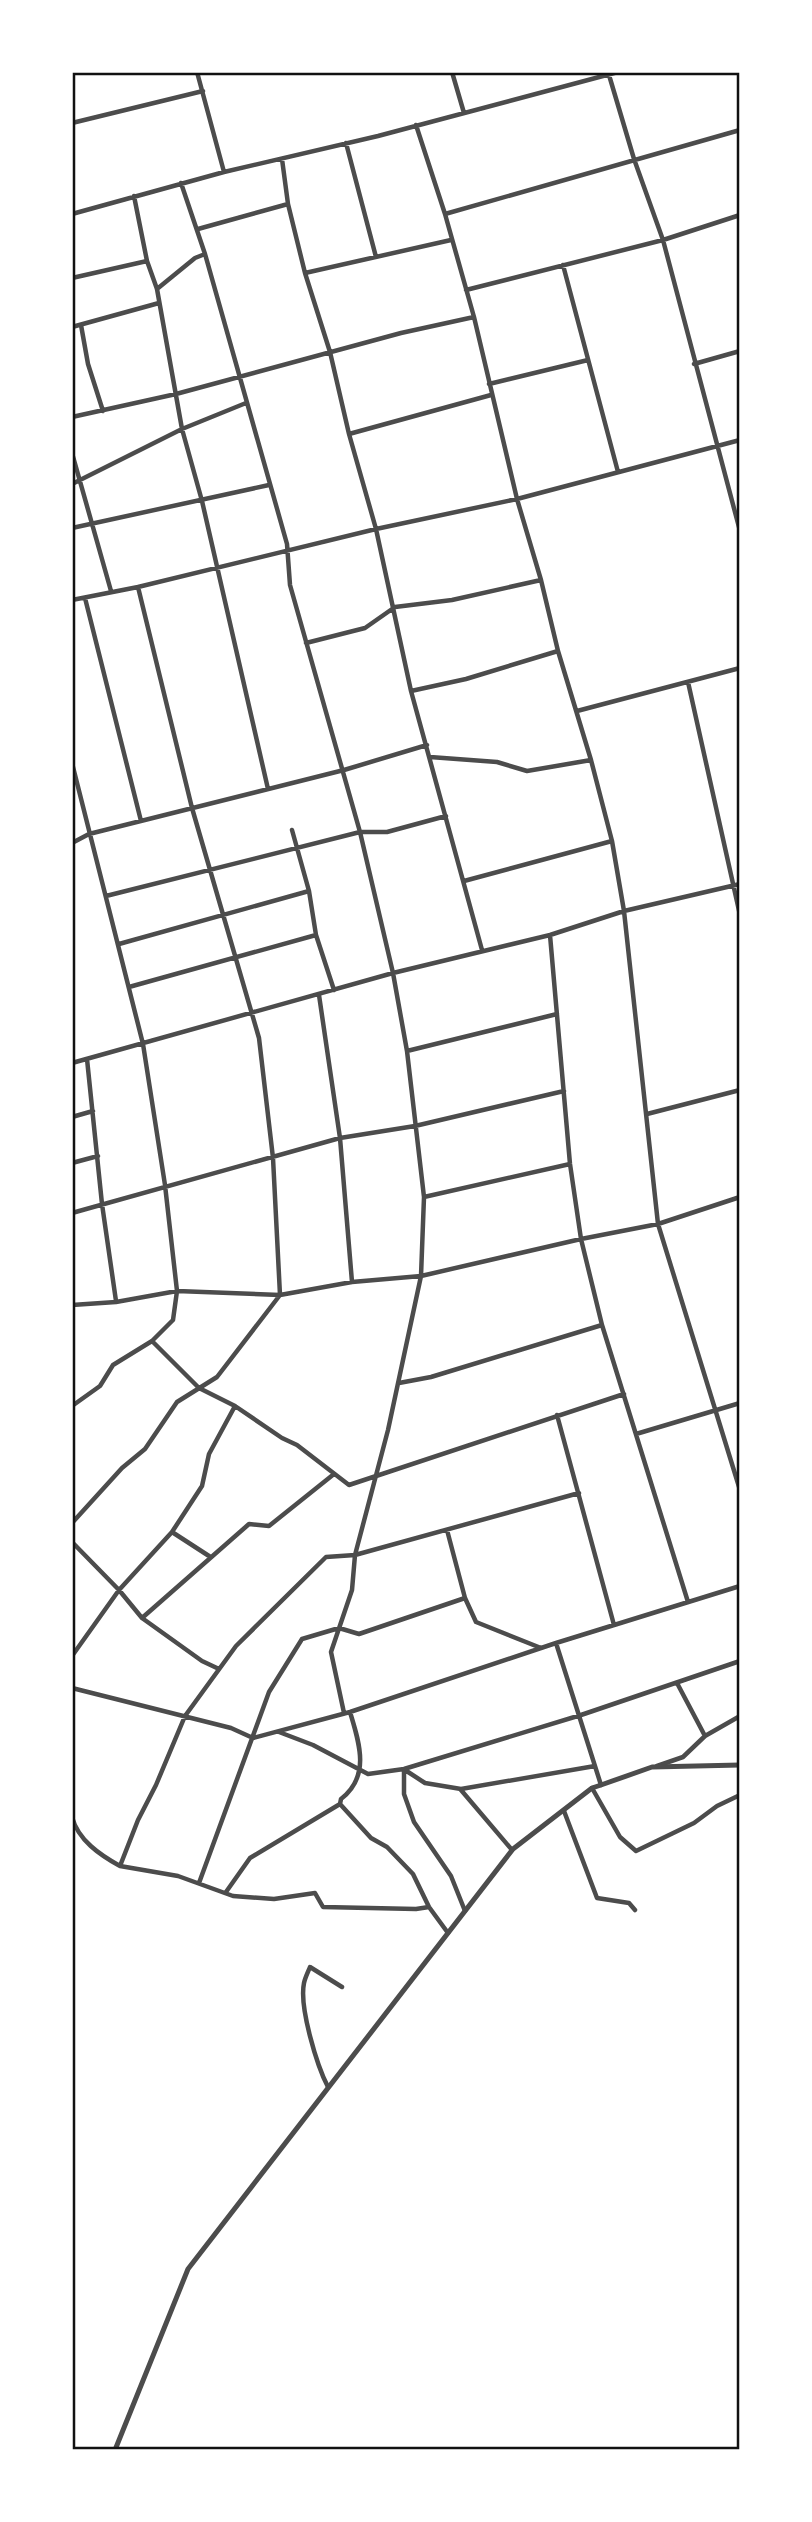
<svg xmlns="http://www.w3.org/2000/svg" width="812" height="2522" font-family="Roboto,sans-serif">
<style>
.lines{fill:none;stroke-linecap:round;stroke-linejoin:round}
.minor{stroke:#4c4c4c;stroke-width:4.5}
.tertiary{stroke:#4c4c4c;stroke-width:5}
.neatline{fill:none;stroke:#111;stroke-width:2.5}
</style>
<rect width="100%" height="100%" fill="#fff"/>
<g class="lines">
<path class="minor" d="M 197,72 L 224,172
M 452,72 L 464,113
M 609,75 L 634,159 L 663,240 L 740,531
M 72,123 L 203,91
M 416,125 L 445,214 L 474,317 L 517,499 L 541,580 L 558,651 L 591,760 L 612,841 L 624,911 L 658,1224 L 740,1490
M 346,143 L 376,257
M 282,159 L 288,204 L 305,273 L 330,352 L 349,434 L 376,529 L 411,691 L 482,950
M 181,183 L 205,254 L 287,544 L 290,585 L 360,832 L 393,973 L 407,1051 L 424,1197 L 421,1276 L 388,1430 L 355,1555 L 352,1590 L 331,1652 L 344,1713
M 134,196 L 147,261 L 157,289 L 182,429 L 202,501 L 268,789
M 72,214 L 224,172 L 378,136 L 618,72
M 445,214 L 740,130
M 198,229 L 288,204
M 563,265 L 618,472
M 305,273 L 451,240
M 72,278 L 147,261
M 157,289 L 195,258 L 205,254
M 466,290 L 663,240 L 740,215
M 81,325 L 88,364 L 103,411
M 72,327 L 159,303
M 694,364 L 740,351
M 489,384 L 588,360
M 72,417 L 176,394 L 401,333 L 474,317
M 349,434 L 491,395
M 72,453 L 111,591
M 72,484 L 182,429 L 246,403
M 72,528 L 269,485
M 85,598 L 141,821
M 72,600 L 138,587 L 376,529 L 517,499 L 740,440
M 306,643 L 365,628 L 395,607 L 452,600 L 541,580
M 688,682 L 740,915
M 411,691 L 466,679 L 558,651
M 577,711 L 740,668
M 430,757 L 497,762 L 527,771 L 591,760
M 72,763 L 143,1044 L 165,1185 L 177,1291 L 173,1320 L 152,1341 L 113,1365 L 100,1386 L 72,1406
M 292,830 L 309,891 L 316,935 L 334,990
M 72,843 L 89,834 L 344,770 L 427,745
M 464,881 L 612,841
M 106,896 L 360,832 L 387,832 L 446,816
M 550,935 L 570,1164 L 581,1239 L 602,1325 L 688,1602
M 119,944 L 309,891
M 129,987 L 316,935
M 319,995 L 340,1138 L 352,1282
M 407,1051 L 557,1014
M 87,1059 L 102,1204 L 116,1301
M 72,1063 L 393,973 L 550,935 L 624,911 L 740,884
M 647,1114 L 740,1090
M 72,1117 L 93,1111
M 72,1163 L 98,1156
M 424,1197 L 570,1164
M 72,1213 L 340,1138 L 415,1126 L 564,1091
M 72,1305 L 116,1302 L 177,1291 L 280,1295 L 352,1282 L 421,1276 L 581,1239 L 658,1224 L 740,1197
M 152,1341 L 199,1388 L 235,1406 L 282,1438 L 297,1445 L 349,1485 L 624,1394
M 399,1383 L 431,1377 L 602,1325
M 557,1415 L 614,1625
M 636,1434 L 740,1403
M 72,1523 L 122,1468 L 145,1449 L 177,1402 L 217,1377 L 280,1295 L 273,1158 L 259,1038 L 192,808 L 138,587
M 447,1530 L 465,1598 L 476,1622 L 541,1648
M 172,1532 L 209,1556
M 72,1542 L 119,1590 L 142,1618 L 202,1661 L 219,1669
M 142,1618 L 249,1524 L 269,1526 L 334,1474
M 556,1643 L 601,1785
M 72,1656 L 119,1590 L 172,1532 L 202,1486 L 209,1454 L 235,1406
M 677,1683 L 705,1736
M 72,1688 L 231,1728 L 253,1738 L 350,1712 L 556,1643 L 740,1586
M 350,1712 C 359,1742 371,1776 341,1799 L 340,1804 L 371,1838 L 387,1847 L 413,1874 L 429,1907 L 448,1933
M 279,1732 L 313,1745 L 368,1774 L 404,1769 L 581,1715 L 740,1661
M 657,1766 L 683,1757 L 705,1736 L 740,1716
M 404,1770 L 404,1794 L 414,1822 L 451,1876 L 465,1911
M 405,1770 L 425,1783 L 461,1789 L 595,1766
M 592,1788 L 620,1837 L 636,1851 L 694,1823 L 717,1806 L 740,1795
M 461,1790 L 512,1850
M 564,1811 L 597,1898 L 629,1903 L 635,1910
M 72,1817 C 78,1840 100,1855 120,1866
M 199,1883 L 269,1692 L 302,1639 L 339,1628 L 359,1634 L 465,1598
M 226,1892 L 250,1858 L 340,1804
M 429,1907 L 416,1909 L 323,1907 L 315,1893 L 274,1899 L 233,1896 L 178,1876 L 120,1866 L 138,1820 L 156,1785 L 185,1716 L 236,1646 L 326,1557 L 355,1555 L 579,1493
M 328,2087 C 317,2066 299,2007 304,1983 C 305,1978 308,1972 310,1967 L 342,1987"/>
<path class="tertiary" d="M 115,2450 L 188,2269 L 513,1849 L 592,1788 L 601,1785 L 652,1767 L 740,1765"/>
</g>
<rect width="812" height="2522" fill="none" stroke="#ffffff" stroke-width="147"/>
<rect x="74" y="74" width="664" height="2374" class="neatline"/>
</svg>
